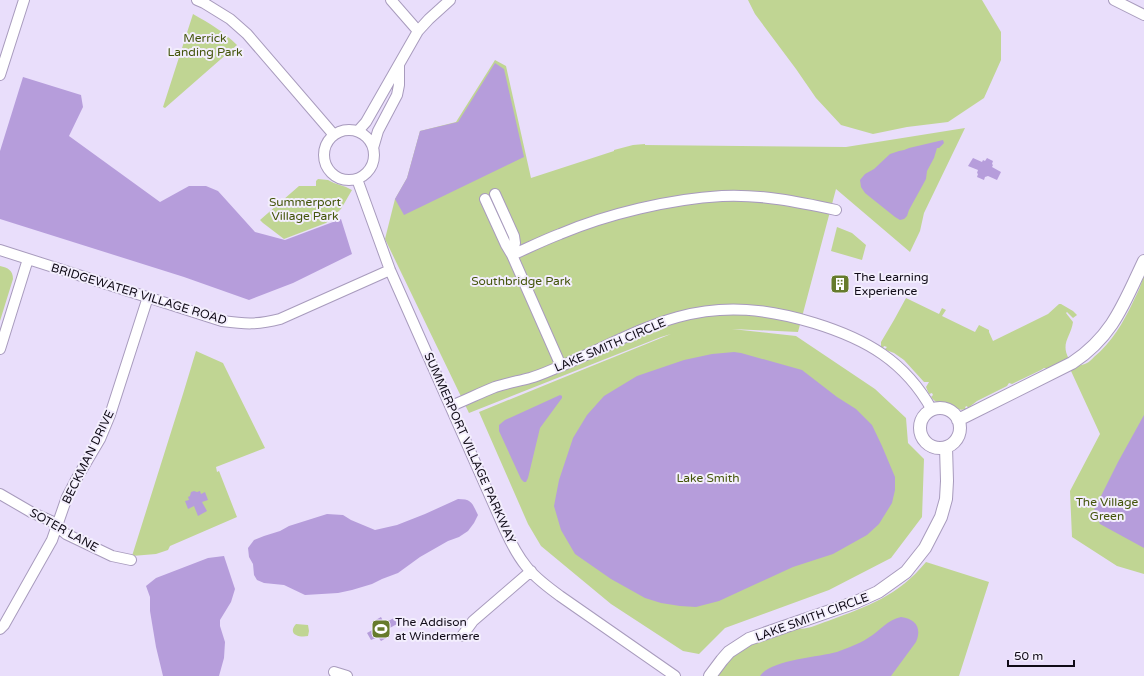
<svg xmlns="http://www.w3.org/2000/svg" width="1144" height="676" font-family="'Varela Round',sans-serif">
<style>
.green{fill:#c0d593}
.water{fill:#b69ddb}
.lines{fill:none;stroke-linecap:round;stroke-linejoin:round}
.minor-casing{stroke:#a89bbd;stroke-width:12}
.tertiary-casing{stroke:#a89bbd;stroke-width:14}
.minor{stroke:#fff;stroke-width:10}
.tertiary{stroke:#fff;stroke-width:12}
.labels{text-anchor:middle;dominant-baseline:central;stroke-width:4;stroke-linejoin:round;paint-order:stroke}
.park-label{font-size:12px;fill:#44550b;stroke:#f3eefd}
.poi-label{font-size:12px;fill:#100b17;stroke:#f3eefd;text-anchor:start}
.street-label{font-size:12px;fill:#100b17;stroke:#f3eefd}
</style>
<rect width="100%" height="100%" fill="#e9defb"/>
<path class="green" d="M 748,0 L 982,0 L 1001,32 L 1001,60 L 984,98 L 948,122 L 907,127 L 873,134 L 841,125 L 816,98 L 796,69 L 755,14 Z
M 193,14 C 209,23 224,32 237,45 L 165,108 L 163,107 Z
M 495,60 L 506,66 L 531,178 L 614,151 L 614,150 L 633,145 L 645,144 L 645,145 L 846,147 L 965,128 L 924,213 L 920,231 L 910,252 L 836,189 L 798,332 L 732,329 L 796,336 L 875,389 L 906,418 L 908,443 L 924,459 L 922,517 L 891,558 L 829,590 L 725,628 L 699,654 L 683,651 L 611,604 L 541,546 L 528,524 L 479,412 L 582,370 L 671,334 L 661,337 L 469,413 L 385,239 L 395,199 L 407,178 L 420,131 L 456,122 Z
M 318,179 L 328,180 L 334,183 L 346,187 L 352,190 L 341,209 L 326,223 L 284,239 L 263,223 L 260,220 L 299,186 L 316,186 L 316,181 Z
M 837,227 L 852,233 L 866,245 L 862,260 L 831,251 Z
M 0,266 C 8,268 13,270 13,279 L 0,321 Z
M 1144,273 L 1144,574 L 1117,566 L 1072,537 L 1070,491 L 1100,434 L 1071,371 C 1075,365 1081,366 1087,363 C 1089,362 1092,359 1094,357 C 1112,342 1123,323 1133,302 C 1138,292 1142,284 1144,273 Z
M 906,298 L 939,314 L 942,308 L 946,310 L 942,316 L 975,332 L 979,325 L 989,330 L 989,332 L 993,341 L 1048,314 L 1059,304 L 1061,304 L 1073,311 L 1077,315 L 1073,318 L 1067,312 L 1066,313 L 1073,322 C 1071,337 1060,343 1069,359 L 1048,369 L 1044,368 L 1041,370 L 1012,384 L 1009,383 L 1007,386 L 977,401 L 968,408 L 967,406 L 965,407 L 966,409 C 959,411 955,408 949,406 C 942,403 936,404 931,397 L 933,395 L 932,393 L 929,394 L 926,387 L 929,382 L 924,382 L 904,360 L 894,353 L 886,350 L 885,349 L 887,347 L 884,346 L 883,348 L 881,347 L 881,342 L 894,320 Z
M 196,351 L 223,363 L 265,448 L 216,467 L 217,472 L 219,471 L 237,517 L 170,546 L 168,550 L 156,554 L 132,556 L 183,394 Z
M 926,562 L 989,582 L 959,676 L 718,676 C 722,669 727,662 733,656 C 749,641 775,636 796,628 C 806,631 818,624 828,621 C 868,606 898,596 926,562 Z
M 296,624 L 308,625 L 309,631 L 308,636 C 299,638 287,634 296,624 Z"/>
<path class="water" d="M 495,63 L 504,69 L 524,157 L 404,215 L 395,199 L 407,178 L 420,131 L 458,122 Z
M 23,77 L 81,95 L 83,107 L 69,136 L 160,202 L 189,186 L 206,186 L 218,191 L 255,232 L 285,240 L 341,219 L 352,254 L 293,283 L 249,300 L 184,277 L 0,219 L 0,151 Z
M 943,140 L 944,143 L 939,148 L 937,148 L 934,158 L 927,171 L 926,179 L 909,210 L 907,216 L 904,219 L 900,220 L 895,217 L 865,193 L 861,187 L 860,180 L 865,174 L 874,169 L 890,154 L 899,151 L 904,150 L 909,148 Z
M 973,158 L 982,162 L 983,160 L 985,161 L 987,158 L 993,161 L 992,164 L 993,165 L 992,167 L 1001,172 L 997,180 L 988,176 L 985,177 L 984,180 L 977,177 L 978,174 L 977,173 L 978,170 L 968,166 Z
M 734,352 L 741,353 L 802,370 L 837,397 L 856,409 L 872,425 L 882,446 L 895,477 L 895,490 L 892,503 L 879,524 L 867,535 L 833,554 L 793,567 L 719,601 L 696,607 L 680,606 L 661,603 L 645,598 L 611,579 L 575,554 L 561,530 L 554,506 L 559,480 L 573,438 L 587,415 L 604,396 L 637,376 L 684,360 L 712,354 Z
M 560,395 L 562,396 L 562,398 L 540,428 L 528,478 L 526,482 L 524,482 L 521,479 L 499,431 L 499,425 L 505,420 Z
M 1144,415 L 1144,548 L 1100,524 L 1094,510 L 1118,462 Z
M 194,491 L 197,492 L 200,491 L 201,494 L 205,492 L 208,500 L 202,502 L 207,511 L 198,516 L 194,506 L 188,509 L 185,501 L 189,500 L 188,497 L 190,496 L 191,492 Z
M 458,499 C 472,499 472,503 478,515 L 474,523 L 468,531 L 459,537 L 448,541 L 420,557 L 398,573 L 382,579 L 372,584 L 352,590 L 338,593 L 305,595 L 284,585 L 264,583 L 257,580 L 254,575 L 253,564 L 249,557 L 248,548 L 254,540 L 264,536 L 280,531 L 289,526 L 327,514 L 343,515 L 351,520 L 375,530 L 397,525 L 425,514 Z
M 224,556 L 235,589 L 231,602 L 220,620 L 220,626 L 225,642 L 224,658 L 219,676 L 163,676 L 156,647 L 150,611 L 150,597 L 146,586 L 156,578 L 208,558 Z
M 381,617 L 384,623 L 394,618 L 397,624 L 388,629 L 389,631 L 386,633 L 388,637 L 381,641 L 378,637 L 371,640 L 367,633 L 374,629 L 373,626 L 375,624 L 374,621 Z
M 901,617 C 916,619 922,628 916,642 L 891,676 L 760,676 C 770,660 819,657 837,652 C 847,648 859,644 868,638 C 880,631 887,620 901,617 Z"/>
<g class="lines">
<g class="minor-casing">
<path id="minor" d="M 197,0 L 204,3 L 230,19 L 247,34 L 334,135
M 391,0 L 418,31
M 1114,0 L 1144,15
M 0,75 L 24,0
M324 155a25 25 0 1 1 50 0a25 25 0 1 1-50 0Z
M 358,131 L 366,122 L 418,31 L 429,19 L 450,0
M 373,148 L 378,131 L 397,95 L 399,85 L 399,66
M 357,179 L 390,270 L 505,530 C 511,543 517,555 526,566 C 535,578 548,587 560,596 L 675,676
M 495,194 L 514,236 L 515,243 L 512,255
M 485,199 L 506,245 L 512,255 L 561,366
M 0,250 L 222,321 C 245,324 257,325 280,319 L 390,270
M 512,255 C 528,248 544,240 560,234 C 607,214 670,199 722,196 C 760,194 799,202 836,210
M 0,349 L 28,259
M 451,406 C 466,400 480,393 495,387 C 507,383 519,381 530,378 C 541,375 551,370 561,366 C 600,350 638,328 678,317 C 725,304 768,309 814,323 C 866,339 905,361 932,410
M 0,494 L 31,512 L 51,521 L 66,534 L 112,556 L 131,560
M 0,629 L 4,625 L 52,540 L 67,497 L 77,478 L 100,439 L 110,415 L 148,297
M 462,636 L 473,621 L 531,571
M 334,672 L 347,676"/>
</g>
<g class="tertiary-casing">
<path id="tertiary" d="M920 428a20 20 0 1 1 40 0a20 20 0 1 1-40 0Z
M 958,420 L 1072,363 C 1113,336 1124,303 1144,261
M 710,676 L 722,660 L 729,652 L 749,639 L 856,602 L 878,592 L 906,572 L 925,548 L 941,517 L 946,499 L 947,481 L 946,447"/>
</g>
<use href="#minor" class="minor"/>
<use href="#tertiary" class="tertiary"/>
</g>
<defs>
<g id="building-square" transform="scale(1)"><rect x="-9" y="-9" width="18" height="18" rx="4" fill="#667b2c" stroke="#f3eefd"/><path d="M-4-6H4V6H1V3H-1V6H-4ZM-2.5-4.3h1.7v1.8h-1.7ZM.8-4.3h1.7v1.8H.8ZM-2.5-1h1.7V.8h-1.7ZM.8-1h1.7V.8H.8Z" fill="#fff"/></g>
<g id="stadium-square" transform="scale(1)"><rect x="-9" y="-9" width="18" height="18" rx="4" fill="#667b2c" stroke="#f3eefd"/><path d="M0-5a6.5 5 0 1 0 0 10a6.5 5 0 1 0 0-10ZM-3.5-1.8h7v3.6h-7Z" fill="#fff"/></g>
</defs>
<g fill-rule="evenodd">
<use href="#building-square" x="840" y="284"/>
<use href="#stadium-square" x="381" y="629"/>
</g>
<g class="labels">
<g class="park-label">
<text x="205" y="38">Merrick<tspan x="205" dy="14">Landing Park</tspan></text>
<text x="305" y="202">Summerport<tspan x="305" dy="14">Village Park</tspan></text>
<text x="521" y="281">Southbridge Park</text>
<text x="708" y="478">Lake Smith</text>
<text x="1107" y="502">The Village<tspan x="1107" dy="14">Green</tspan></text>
</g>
<g class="poi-label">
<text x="854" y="277">The Learning<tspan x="854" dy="14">Experience</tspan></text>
<text x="395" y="622">The Addison<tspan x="395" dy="14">at Windermere</tspan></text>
</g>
<g class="street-label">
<text transform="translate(139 294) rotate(17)">BRIDGEWATER VILLAGE ROAD</text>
<text transform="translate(610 345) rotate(-23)">LAKE SMITH CIRCLE</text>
<text transform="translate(470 448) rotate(66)">SUMMERPORT VILLAGE PARKWAY</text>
<text transform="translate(88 457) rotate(-64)">BECKMAN DRIVE</text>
<text transform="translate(64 530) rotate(29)">SOTER LANE</text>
<text transform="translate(812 617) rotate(-20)">LAKE SMITH CIRCLE</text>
</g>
</g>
<path d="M1008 660v6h66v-6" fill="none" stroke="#100b17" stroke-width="2"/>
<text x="1014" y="660" font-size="12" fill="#100b17" stroke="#f3eefd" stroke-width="3" paint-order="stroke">50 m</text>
</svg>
